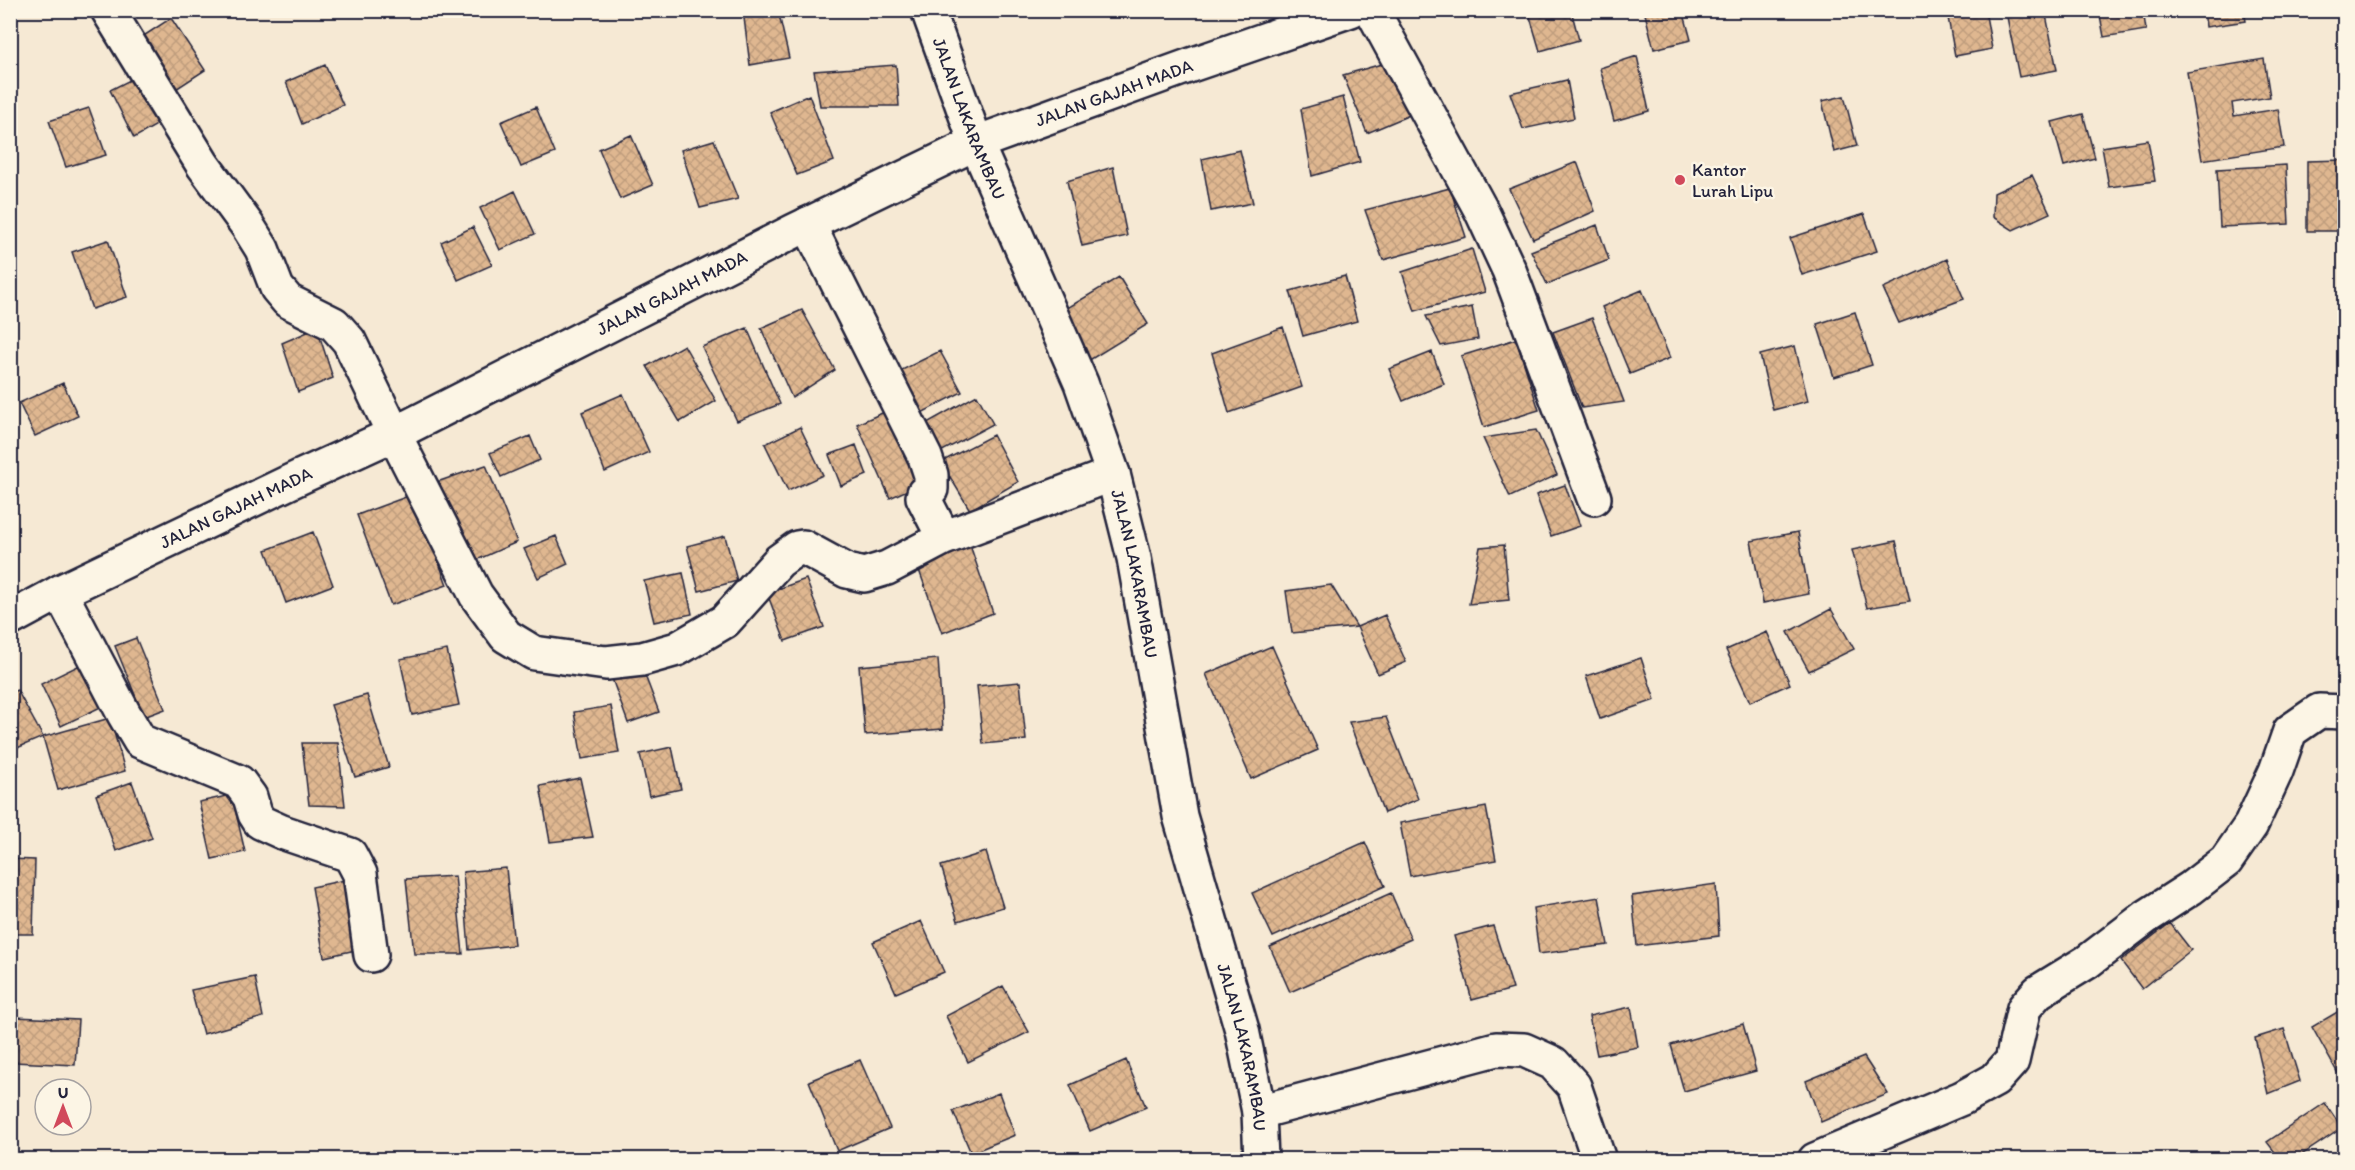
<svg xmlns="http://www.w3.org/2000/svg" width="2355" height="1170" font-family="Itim,sans-serif">
<style>
.building{fill:url(#building-cross-hatch);stroke:#22223b;stroke-width:1.5}
.lines{fill:none;stroke-linecap:round;stroke-linejoin:round}
.street-casing{stroke:#22223b;stroke-width:38}
.secondary-casing{stroke:#22223b;stroke-width:38}
.highway-casing{stroke:#22223b;stroke-width:38}
.street{stroke:#fcf5e5;stroke-width:33}
.secondary{stroke:#fcf5e5;stroke-width:33}
.highway{stroke:#fcf5e5;stroke-width:33}
.poi-dot{fill:#d1495b;stroke:#fcf5e5;stroke-width:2}
.labels{text-anchor:middle;dominant-baseline:central;stroke-width:5;stroke-linejoin:round;paint-order:stroke}
.street-label{font-size:18px;fill:#22223b;stroke:#fcf5e5}
.poi-label{font-size:18px;fill:#22223b;stroke:#fcf5e5;text-anchor:start}
</style>
<defs>
<pattern id="building-cross-hatch" width="8" height="8" patternUnits="userSpaceOnUse" patternTransform="scale(1.5)"><rect width="8" height="8" fill="#dfb790"/><path d="M0 0l8 8M0 8l8-8" fill="none" stroke="#bf9d7d"/></pattern>
</defs>
<rect width="100%" height="100%" fill="#f6e9d4"/>
<filter id="ink" filterUnits="userSpaceOnUse"><feTurbulence type="fractalNoise" baseFrequency=".0167" numOctaves="2"/><feDisplacementMap in="SourceGraphic" scale="12" xChannelSelector="R" yChannelSelector="G"/><feConvolveMatrix kernelMatrix="1 2 1 2 8 2 1 2 1" color-interpolation-filters="sRGB"/></filter>
<g filter="url(#ink)">
<path class="building" d="M 123,10 L 147,10 L 130,21 Z
M 743,10 L 778,10 L 789,58 L 750,65 Z
M 790,10 L 809,10 L 792,16 Z
M 1528,10 L 1571,10 L 1579,40 L 1540,51 Z
M 1644,10 L 1683,10 L 1691,40 L 1654,49 Z
M 1953,10 L 1985,10 L 1992,49 L 1955,56 L 1947,12 Z
M 2013,10 L 2045,10 L 2057,70 L 2019,77 L 2006,12 Z
M 2099,10 L 2143,10 L 2146,30 L 2104,37 Z
M 2204,10 L 2244,10 L 2246,21 L 2206,27 Z
M 171,18 L 205,70 L 173,91 L 139,39 Z
M 1637,56 L 1649,111 L 1614,121 L 1600,68 Z
M 2264,59 L 2270,97 L 2232,103 L 2234,116 L 2278,109 L 2284,147 L 2202,160 L 2187,72 Z
M 1389,62 L 1412,114 L 1367,133 L 1343,75 Z
M 325,65 L 343,105 L 302,124 L 286,82 Z
M 896,65 L 899,106 L 820,106 L 814,71 Z
M 144,73 L 167,119 L 134,138 L 110,90 Z
M 1567,80 L 1574,118 L 1523,129 L 1510,93 Z
M 809,95 L 834,161 L 797,175 L 770,112 Z
M 1844,96 L 1857,146 L 1834,152 L 1822,101 Z
M 1343,97 L 1360,162 L 1312,176 L 1301,109 Z
M 536,107 L 555,153 L 521,167 L 501,122 Z
M 89,108 L 106,155 L 66,167 L 49,121 Z
M 2083,114 L 2095,158 L 2064,166 L 2052,122 Z
M 631,135 L 653,185 L 620,199 L 599,149 Z
M 714,140 L 738,199 L 700,208 L 681,150 Z
M 2148,140 L 2155,181 L 2109,187 L 2102,147 Z
M 1240,150 L 1253,203 L 1211,211 L 1202,159 Z
M 2344,160 L 2344,231 L 2307,231 L 2307,161 Z
M 1577,162 L 1595,211 L 1533,239 L 1509,189 Z
M 2286,165 L 2289,224 L 2220,227 L 2217,169 Z
M 1113,167 L 1127,236 L 1082,246 L 1067,181 Z
M 2032,175 L 2050,213 L 2013,230 L 1993,217 L 1994,193 Z
M 1450,188 L 1466,237 L 1383,260 L 1365,210 Z
M 515,191 L 535,234 L 500,250 L 480,208 Z
M 1864,214 L 1877,251 L 1802,275 L 1790,238 Z
M 1597,225 L 1609,260 L 1547,284 L 1531,251 Z
M 473,227 L 492,265 L 458,280 L 441,242 Z
M 108,240 L 127,297 L 92,309 L 72,252 Z
M 1472,249 L 1485,292 L 1415,311 L 1402,272 Z
M 1947,259 L 1964,299 L 1899,323 L 1883,288 Z
M 1345,276 L 1357,321 L 1303,336 L 1290,291 Z
M 1119,277 L 1148,324 L 1088,361 L 1059,313 Z
M 1642,290 L 1670,358 L 1630,374 L 1602,307 Z
M 1472,307 L 1478,339 L 1441,346 L 1426,316 Z
M 802,310 L 835,370 L 792,398 L 761,328 Z
M 1855,312 L 1872,365 L 1834,377 L 1817,324 Z
M 1592,318 L 1624,402 L 1582,408 L 1553,332 Z
M 1283,327 L 1302,387 L 1229,413 L 1212,353 Z
M 317,328 L 333,378 L 298,392 L 282,343 Z
M 747,328 L 780,404 L 737,421 L 702,347 Z
M 1516,339 L 1539,410 L 1484,427 L 1461,356 Z
M 684,345 L 716,401 L 680,422 L 647,366 Z
M 1795,346 L 1808,401 L 1773,410 L 1760,355 Z
M 940,351 L 962,392 L 912,418 L 890,376 Z
M 1432,352 L 1444,384 L 1403,401 L 1389,369 Z
M 63,383 L 78,416 L 35,436 L 19,403 Z
M 623,394 L 649,452 L 605,472 L 582,412 Z
M 977,395 L 993,424 L 933,456 L 918,428 Z
M 896,407 L 929,480 L 890,498 L 857,424 Z
M 800,427 L 823,475 L 788,491 L 765,444 Z
M 1536,430 L 1557,475 L 1510,497 L 1483,438 Z
M 993,435 L 1018,482 L 970,510 L 941,462 Z
M 530,436 L 540,460 L 501,477 L 490,453 Z
M 856,445 L 867,475 L 841,486 L 829,455 Z
M 486,465 L 517,542 L 470,563 L 437,482 Z
M 1565,485 L 1580,526 L 1551,536 L 1536,495 Z
M 414,494 L 447,585 L 391,605 L 357,515 Z
M 313,532 L 333,585 L 286,603 L 266,550 Z
M 1798,532 L 1809,594 L 1763,603 L 1751,541 Z
M 556,536 L 568,564 L 538,578 L 524,549 Z
M 725,536 L 737,581 L 699,591 L 687,546 Z
M 1896,541 L 1910,601 L 1867,608 L 1852,550 Z
M 969,542 L 993,613 L 942,633 L 916,562 Z
M 1504,545 L 1509,600 L 1469,604 L 1480,547 Z
M 683,573 L 692,614 L 654,622 L 644,581 Z
M 806,579 L 824,627 L 785,641 L 767,593 Z
M 1331,585 L 1357,627 L 1292,633 L 1286,591 Z
M 1831,609 L 1854,649 L 1809,671 L 1788,632 Z
M 1385,615 L 1406,662 L 1378,674 L 1357,627 Z
M 1767,632 L 1790,684 L 1750,702 L 1726,650 Z
M 136,638 L 165,709 L 144,717 L 115,646 Z
M 1272,646 L 1318,750 L 1251,779 L 1206,674 Z
M 447,650 L 459,705 L 412,715 L 400,659 Z
M 1641,658 L 1655,700 L 1600,719 L 1586,676 Z
M 938,659 L 943,729 L 865,735 L 859,666 Z
M 84,663 L 105,705 L 61,726 L 41,684 Z
M 641,665 L 659,712 L 628,723 L 611,676 Z
M 1020,682 L 1026,740 L 983,744 L 977,686 Z
M 17,690 L 43,737 L 10,751 L 10,693 Z
M 367,695 L 389,767 L 355,777 L 331,705 Z
M 611,706 L 619,753 L 582,759 L 574,712 Z
M 1386,717 L 1418,799 L 1384,813 L 1349,722 Z
M 110,718 L 125,771 L 58,790 L 43,737 Z
M 302,743 L 338,743 L 345,806 L 309,805 Z
M 672,747 L 681,789 L 649,796 L 640,754 Z
M 580,778 L 593,837 L 550,842 L 540,786 Z
M 132,782 L 152,838 L 116,851 L 96,795 Z
M 232,795 L 245,852 L 212,859 L 199,802 Z
M 1486,807 L 1496,860 L 1410,876 L 1400,823 Z
M 1365,842 L 1385,886 L 1273,937 L 1252,893 Z
M 986,852 L 1003,907 L 958,921 L 941,866 Z
M 10,859 L 35,860 L 33,934 L 10,934 Z
M 506,868 L 514,945 L 469,950 L 463,872 Z
M 455,876 L 463,954 L 414,954 L 406,879 Z
M 354,878 L 365,948 L 324,957 L 312,887 Z
M 1716,884 L 1719,936 L 1637,946 L 1632,896 Z
M 1391,893 L 1411,939 L 1290,992 L 1270,947 Z
M 1599,897 L 1608,945 L 1539,954 L 1533,908 Z
M 921,921 L 944,972 L 896,993 L 873,942 Z
M 2170,923 L 2191,950 L 2142,989 L 2121,961 Z
M 1493,926 L 1513,989 L 1472,1000 L 1454,936 Z
M 255,977 L 263,1017 L 203,1034 L 191,990 Z
M 1003,986 L 1029,1032 L 968,1062 L 946,1016 Z
M 1631,1007 L 1638,1047 L 1597,1055 L 1589,1016 Z
M 2344,1008 L 2344,1077 L 2341,1079 L 2312,1027 Z
M 16,1017 L 78,1020 L 75,1065 L 14,1062 Z
M 1743,1024 L 1756,1071 L 1684,1091 L 1671,1045 Z
M 2284,1029 L 2300,1081 L 2268,1094 L 2255,1038 Z
M 1864,1057 L 1888,1094 L 1821,1122 L 1806,1081 Z
M 860,1060 L 890,1128 L 837,1151 L 809,1081 Z
M 1126,1060 L 1146,1107 L 1090,1131 L 1070,1085 Z
M 999,1093 L 1015,1135 L 971,1153 L 953,1111 Z
M 2325,1103 L 2342,1128 L 2294,1160 L 2281,1160 L 2267,1142 Z
M 2344,1152 L 2344,1160 L 2326,1160 Z"/>
<g class="lines">
<g class="street-casing">
<path id="street" d="M 108,10 L 203,165 L 247,225 L 262,249 L 277,288 L 288,301 L 334,324 L 349,341 L 394,434 L 476,595 L 506,636 L 534,653 L 606,663 L 642,659 L 677,649 L 725,621 L 779,561 L 797,548 L 803,547 L 847,571 L 864,575 L 887,568 L 944,538 L 1113,474
M 1372,10 L 1481,210 L 1509,270 L 1594,498
M 808,224 L 925,457 L 931,475 L 931,489 L 924,493 L 923,497 L 944,538
M 60,592 L 124,714 L 140,741 L 239,782 L 250,797 L 255,814 L 260,822 L 282,832 L 350,855 L 360,874 L 371,955
M 1259,1112 L 1496,1049 L 1524,1050 L 1553,1063 L 1574,1086 L 1599,1160
M 1815,1160 L 1962,1098 L 1995,1080 L 2012,1061 L 2024,1008 L 2038,992 L 2087,962 L 2146,917 L 2191,888 L 2226,861 L 2251,825 L 2276,771 L 2290,731 L 2319,711 L 2344,712"/>
</g>
<g class="secondary-casing">
<g id="secondary">
<path id="s1" d="M 928,10 L 976,143 L 1081,383 L 1113,474 L 1134,558 L 1180,816 L 1242,1030 L 1259,1112 L 1261,1160"/>
</g>
</g>
<g class="highway-casing">
<g id="highway">
<path id="s2" d="M 10,619 L 60,592 L 300,477 L 394,434 L 794,231 L 976,143 L 1191,65 L 1351,10"/>
</g>
</g>
<use href="#street" class="street"/>
<use href="#secondary" class="secondary"/>
<use href="#highway" class="highway"/>
</g>
</g>
<circle class="poi-dot" cx="1680" cy="180" r="6"/>
<g class="labels">
<g class="street-label">
<text stroke="none"><textPath href="#s2" startOffset="1224">JALAN GAJAH MADA</textPath></text>
<text stroke="none"><textPath href="#s1" startOffset="116">JALAN LAKARAMBAU</textPath></text>
<text stroke="none"><textPath href="#s2" startOffset="738">JALAN GAJAH MADA</textPath></text>
<text stroke="none"><textPath href="#s2" startOffset="252">JALAN GAJAH MADA</textPath></text>
<text stroke="none"><textPath href="#s1" startOffset="602">JALAN LAKARAMBAU</textPath></text>
<text stroke="none"><textPath href="#s1" startOffset="1088">JALAN LAKARAMBAU</textPath></text>
</g>
<g class="poi-label">
<text x="1692" y="170">Kantor<tspan x="1692" dy="21">Lurah Lipu</tspan></text>
</g>
</g>
<rect width="2355" height="1170" fill="none" stroke="#fcf5e5" stroke-width="36"/>
<rect x="18" y="18" width="2319" height="1134" fill="none" stroke="#22223b" stroke-width="2" filter="url(#ink)"/>
<g transform="translate(63 1107)"><circle r="28" fill="#fcf5e5" stroke="#a5a1a1" stroke-width="1.5"/>
<path d="M0-4.5L10 22L0 15L-10 22Z" fill="#d1495b"/>
<text y="-9" font-size="16" font-weight="bold" text-anchor="middle" fill="#22223b">U</text>
</g>
</svg>
